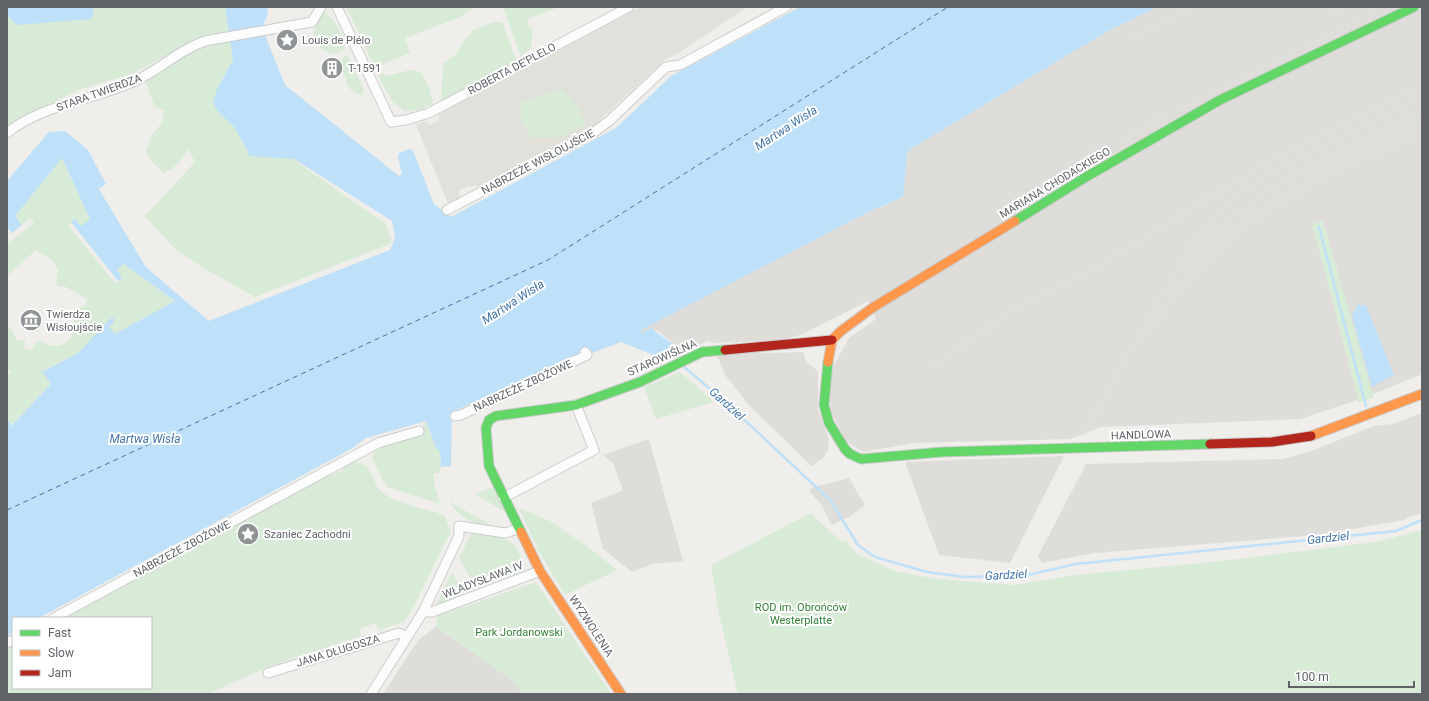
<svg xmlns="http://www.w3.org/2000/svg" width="1429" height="701" font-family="Roboto,sans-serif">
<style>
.industrial{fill:#dfddda}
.education{fill:#e2e0da}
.green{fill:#d8ebd6}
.water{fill:#bfe0f9}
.pier{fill:#efeeea}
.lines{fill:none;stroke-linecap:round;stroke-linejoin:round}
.stream{stroke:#bfe0f9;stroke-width:2.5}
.ferry{stroke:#4174aa;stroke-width:1;stroke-dasharray:5 4;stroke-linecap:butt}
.street-casing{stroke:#cbcccc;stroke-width:11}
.fast-casing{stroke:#cacacb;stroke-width:11}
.slow-casing{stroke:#cacacb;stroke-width:11}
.jam-casing{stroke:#cacacb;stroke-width:11}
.street{stroke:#fdfcfc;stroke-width:9}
.fast{stroke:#63d668;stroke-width:9}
.slow{stroke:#ff974d;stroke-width:9}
.jam{stroke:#b3261e;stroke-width:9}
.rail{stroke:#e4e4e4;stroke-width:2.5;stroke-dasharray:1 5;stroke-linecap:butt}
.labels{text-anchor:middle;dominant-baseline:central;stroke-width:4;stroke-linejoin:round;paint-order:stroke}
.poi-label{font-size:11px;fill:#5f6368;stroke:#fff;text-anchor:start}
.street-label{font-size:11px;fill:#5f6368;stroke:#fff}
.park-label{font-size:11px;fill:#348238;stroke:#fff}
.water-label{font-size:12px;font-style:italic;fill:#4174aa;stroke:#fff}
</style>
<rect width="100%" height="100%" fill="#efeeea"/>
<path class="industrial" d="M 1157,7 L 1422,7 L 1422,374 L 1361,399 L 1300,419 L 1101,427 L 1070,439 L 914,443 L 863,452 L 846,441 L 831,412 L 829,388 L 834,365 L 849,338 L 876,319 L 868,301 L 803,334 L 782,340 L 714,343 L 708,341 L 683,351 L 659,332 L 653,330 L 642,333 L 641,330 L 651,324 L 878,207 L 880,208 L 903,197 L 907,155 L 909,150 L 1108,31 Z
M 803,352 L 807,363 L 818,371 L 818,410 L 829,439 L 828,450 L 823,458 L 811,466 L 748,404 L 726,376 L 717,356 L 731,354 Z
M 1422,413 L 1422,513 L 1406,518 L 1404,520 L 1317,535 L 1095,553 L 1042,563 L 1038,556 L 1086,464 L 1283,459 L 1314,450 L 1374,426 L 1392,424 Z
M 649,439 L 683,561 L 652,564 L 632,572 L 603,549 L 591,503 L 623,490 L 613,463 L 603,455 Z
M 1064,456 L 1010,563 L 939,555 L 905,462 Z
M 849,478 L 865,505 L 849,517 L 832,525 L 821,504 L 809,491 L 811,488 Z
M 436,627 L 515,682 L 521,694 L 383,694 L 418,640 Z"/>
<path class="education" d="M 641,7 L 747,7 L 685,49 L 665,60 L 592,127 L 478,188 L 476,185 L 470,187 L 468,186 L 460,190 L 459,199 L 449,206 L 416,125 L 424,121 L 430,125 L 438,121 L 440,113 Z"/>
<path class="green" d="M 7,7 L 227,7 L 225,10 L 229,34 L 187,44 L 136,72 L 73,92 L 19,121 L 7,129 Z
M 346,7 L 475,7 L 458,18 L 405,38 L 410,53 L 375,67 Z
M 503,7 L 559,7 L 528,19 L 527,24 L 533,30 L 531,48 L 521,57 Z
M 323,9 L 336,24 L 346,44 L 343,50 L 333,54 C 307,47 312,26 323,9 Z
M 494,22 L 502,22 L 517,62 L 441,102 L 443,63 L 456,55 L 463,42 L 473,30 Z
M 230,41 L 233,60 L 217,89 L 218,112 L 234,127 L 249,153 L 291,158 L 386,224 L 392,243 L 255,297 L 200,266 L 174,248 L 145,216 L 195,162 L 188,149 C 182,160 176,168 164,173 L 152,162 L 146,152 L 151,136 L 161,124 L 165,110 L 155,107 L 145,81 L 196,48 Z
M 345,55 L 349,58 L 364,90 L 362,95 C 345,93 345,75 341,61 Z
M 410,70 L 421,72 L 429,87 L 433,104 L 419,110 L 404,111 L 392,101 L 378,76 L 382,73 L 387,76 Z
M 562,89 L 576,104 L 586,124 L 561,137 L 532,138 L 521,120 L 521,102 Z
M 62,158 L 90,219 L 81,227 L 75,219 L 68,225 L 115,283 L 122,278 L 117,269 L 124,264 L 175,301 L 115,334 L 109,327 L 112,317 L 78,353 L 43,371 L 51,384 L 10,426 L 7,418 L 7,375 L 11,372 L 7,366 L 7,324 L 14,333 L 17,341 L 25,340 L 24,349 L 32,350 L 35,343 L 40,340 C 58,355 79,339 75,318 L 80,313 L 78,309 L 86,305 L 87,299 L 64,286 L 58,287 L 56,281 L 58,270 L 52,260 L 36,250 L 7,276 L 7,244 L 34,223 L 30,218 L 22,225 L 15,216 Z
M 1323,220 L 1374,397 L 1359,403 L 1312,224 Z
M 680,372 L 714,402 L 656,419 L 644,387 Z
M 426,422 L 436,448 L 440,452 L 441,469 L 439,473 L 434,473 L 434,483 L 440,504 L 388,487 L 383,481 L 372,457 L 377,448 L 423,426 L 423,423 Z
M 353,462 C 375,463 370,483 383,493 C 397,504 427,509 444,515 L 451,531 L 412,610 L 404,622 L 379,630 L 376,623 L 359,629 L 361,636 L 275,664 L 207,694 L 7,694 L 7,649 L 13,645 L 13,688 L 151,688 L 151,618 L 62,618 L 316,481 L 342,471 L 346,465 Z
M 493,487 L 505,512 L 475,494 Z
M 450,501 L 455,505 L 496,528 C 478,525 457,519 450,501 Z
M 519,508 L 550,521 L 588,547 L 617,570 L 565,595 L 538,550 Z
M 811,513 C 821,524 831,532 842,542 L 845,540 L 857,554 L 895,571 L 936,579 L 1014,585 L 1076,575 L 1222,561 L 1376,542 L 1422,530 L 1422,694 L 738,694 L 719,614 L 711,565 Z
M 472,532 C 478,532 485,532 491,533 C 512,538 529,554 517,575 L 509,579 L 507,576 L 480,587 L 475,586 L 459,558 Z
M 452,572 L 465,595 L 436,605 Z
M 536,582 L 611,694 L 521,694 L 515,682 L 436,627 L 437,616 Z"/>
<path class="water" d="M 7,7 L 94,7 L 92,19 L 16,25 L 7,15 Z
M 225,7 L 267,7 L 268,15 L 264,22 L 262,35 L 265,35 L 285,85 L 399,176 L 402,173 L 398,157 L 399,153 L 409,149 L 413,151 L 434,204 L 451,217 L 616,128 L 671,76 L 800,7 L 1157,7 L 1108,31 L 909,150 L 907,155 L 903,197 L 879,208 L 878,207 L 641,330 L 642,333 L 652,327 L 653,330 L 683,351 L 666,360 L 621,342 L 592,353 L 591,350 L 585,352 L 452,412 L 451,466 L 441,467 L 440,452 L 436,448 L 426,421 L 366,438 L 351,449 L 39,618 L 13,618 L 13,632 L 7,636 L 7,418 L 11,426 L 51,384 L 42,372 L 78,353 L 112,317 L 115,320 L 109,327 L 115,334 L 175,301 L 124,264 L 117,269 L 122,278 L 118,281 L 71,222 L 75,219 L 81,226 L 90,219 L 62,158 L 15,216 L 22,225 L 12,233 L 7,227 L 7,181 L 49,132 L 65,131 L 88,150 L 106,184 L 99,189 L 146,267 L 209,321 L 390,250 L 395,238 L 392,221 L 294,159 L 248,156 L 249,153 L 234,127 L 218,112 L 213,102 L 217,89 L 233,60 Z
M 1357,305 L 1366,305 L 1394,375 L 1372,387 L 1352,317 Z"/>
<path class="pier" d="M 102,187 L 103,188 L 101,190 L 148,266 L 146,267 L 99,189 Z"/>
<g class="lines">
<path class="stream" d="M 1319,227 L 1366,406
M 683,366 L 723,400 L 830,500 L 858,545 L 875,557 L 927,572 L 964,577 L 1023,576 L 1076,564 L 1396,531 L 1422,520"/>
<path class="ferry" d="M 7,510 L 548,260 L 948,7"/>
<g class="street-casing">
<path id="street" d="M 337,7 L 391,122 L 406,120 L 429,113 L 629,7
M 7,133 C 44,103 97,100 139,79 C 164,67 177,51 205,41 L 312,22 L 321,7
M 447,210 L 593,133 L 609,121 L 666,67 L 680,65 L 786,7
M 455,416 L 461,415 L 587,355 L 585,352
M 503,498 L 594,450 L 576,405
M 423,612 L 432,612 L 540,571
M 54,618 L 378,443 L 419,431
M 7,643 L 13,640
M 268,673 L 399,633 L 407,637
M 371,694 L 423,612 L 459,536 L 459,526 L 505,533 L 518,529"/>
</g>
<g class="fast-casing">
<path id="fast" d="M 1015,221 L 1086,177 L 1220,100 L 1414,7
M 828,362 L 824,405 L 829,423 L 845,449 L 850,454 L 861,459 L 942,452 L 1210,444
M 521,532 L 489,466 L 486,428 L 489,420 L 496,416 L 576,405 L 640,382 L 702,352 L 725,350"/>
</g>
<g class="slow-casing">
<path id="slow" d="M 828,362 L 832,340 L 841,331 L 872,308 L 1015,221
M 1311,436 L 1422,394
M 521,532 L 540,571 L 621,694"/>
</g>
<g class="jam-casing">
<path id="jam" d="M 725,350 L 832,340
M 1210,444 L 1272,442 L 1311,436"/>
</g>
<use href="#street" class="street"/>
<use href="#fast" class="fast"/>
<use href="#slow" class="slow"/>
<use href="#jam" class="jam"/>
<path class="rail" d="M 1332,13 L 1346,7
M 1126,41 L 1194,7
M 999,214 L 1158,120 L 1383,7
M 1187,262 C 1251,187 1336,154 1422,112
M 1172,291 C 1242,204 1326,170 1422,123
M 1144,337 C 1182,284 1227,238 1282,203 C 1326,175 1375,154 1422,131
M 931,368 L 1017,307 L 1099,265 L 1178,218 L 1263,164 L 1422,86
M 1083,435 L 1177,268 L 1199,237 L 1224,208 L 1242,193 L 1272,172 L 1422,98"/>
</g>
<defs>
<g id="sight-disc" transform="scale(1.15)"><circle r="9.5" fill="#919496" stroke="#fff"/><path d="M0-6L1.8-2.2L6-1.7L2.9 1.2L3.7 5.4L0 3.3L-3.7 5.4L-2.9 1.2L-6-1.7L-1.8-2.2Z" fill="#fff"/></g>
<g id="building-disc" transform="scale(1.15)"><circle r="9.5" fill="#919496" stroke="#fff"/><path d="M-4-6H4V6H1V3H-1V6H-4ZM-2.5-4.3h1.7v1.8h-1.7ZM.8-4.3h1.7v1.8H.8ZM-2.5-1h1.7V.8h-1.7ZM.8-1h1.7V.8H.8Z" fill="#fff"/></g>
<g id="museum-disc" transform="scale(1.15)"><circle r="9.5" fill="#919496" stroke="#fff"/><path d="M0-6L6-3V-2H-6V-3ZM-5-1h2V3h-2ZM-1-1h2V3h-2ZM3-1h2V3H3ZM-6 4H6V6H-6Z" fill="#fff"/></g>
</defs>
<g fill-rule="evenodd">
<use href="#sight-disc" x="287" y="40"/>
<use href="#building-disc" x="332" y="68"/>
<use href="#museum-disc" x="31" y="320"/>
<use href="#sight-disc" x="248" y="534"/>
</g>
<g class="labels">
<g class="poi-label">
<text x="302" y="40">Louis de Plélo</text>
<text x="348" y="68">T-1591</text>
<text x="46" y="314">Twierdza<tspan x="46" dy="13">Wisłoujście</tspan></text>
<text x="264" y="534">Szaniec Zachodni</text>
</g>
<g class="street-label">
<text transform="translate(512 69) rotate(-28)">ROBERTA DE'PLELO</text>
<text transform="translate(99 93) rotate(-20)">STARA TWIERDZA</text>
<text transform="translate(538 162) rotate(-28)">NABRZEŻE WISŁOUJŚCIE</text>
<text transform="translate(1055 183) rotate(-31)">MARIANA CHODACKIEGO</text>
<text transform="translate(662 358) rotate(-24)">STAROWIŚLNA</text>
<text transform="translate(523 386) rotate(-25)">NABRZEŻE ZBOŻOWE</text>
<text transform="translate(1141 435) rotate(-2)">HANDLOWA</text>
<text transform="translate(182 549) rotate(-28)">NABRZEŻE ZBOŻOWE</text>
<text transform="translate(483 580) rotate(-21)">WŁADYSŁAWA IV</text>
<text transform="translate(591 626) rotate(57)">WYZWOLENIA</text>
<text transform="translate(338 651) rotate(-17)">JANA DŁUGOSZA</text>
</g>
<g class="park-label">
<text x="801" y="607">ROD im. Obrońców<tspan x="801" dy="13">Westerplatte</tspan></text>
<text x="519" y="632">Park Jordanowski</text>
</g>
<g class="water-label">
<text transform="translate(786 128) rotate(-33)">Martwa Wisła</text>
<text transform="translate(513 302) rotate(-33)">Martwa Wisła</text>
<text transform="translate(727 404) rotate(42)">Gardziel</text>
<text x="145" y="439">Martwa Wisła</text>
<text transform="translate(1328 538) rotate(-6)">Gardziel</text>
<text transform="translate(1006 575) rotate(-3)">Gardziel</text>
</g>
</g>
<rect width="1429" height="701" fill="none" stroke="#5f6368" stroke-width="16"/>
<rect x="12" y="617" width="140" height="72" fill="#ffffff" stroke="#bfc1c3"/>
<rect x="20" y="630" width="20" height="6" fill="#63d668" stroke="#bfc1c3"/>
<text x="48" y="637" font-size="12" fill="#5f6368">Fast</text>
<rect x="20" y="650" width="20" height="6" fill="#ff974d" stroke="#bfc1c3"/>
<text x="48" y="657" font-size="12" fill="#5f6368">Slow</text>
<rect x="20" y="670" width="20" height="6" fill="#b3261e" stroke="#bfc1c3"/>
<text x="48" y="677" font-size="12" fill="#5f6368">Jam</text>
<path d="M1289 681v6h125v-6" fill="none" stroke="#5f6368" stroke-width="2"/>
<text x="1295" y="681" font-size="12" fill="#5f6368" stroke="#ffffff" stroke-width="3" paint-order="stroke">100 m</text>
</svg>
